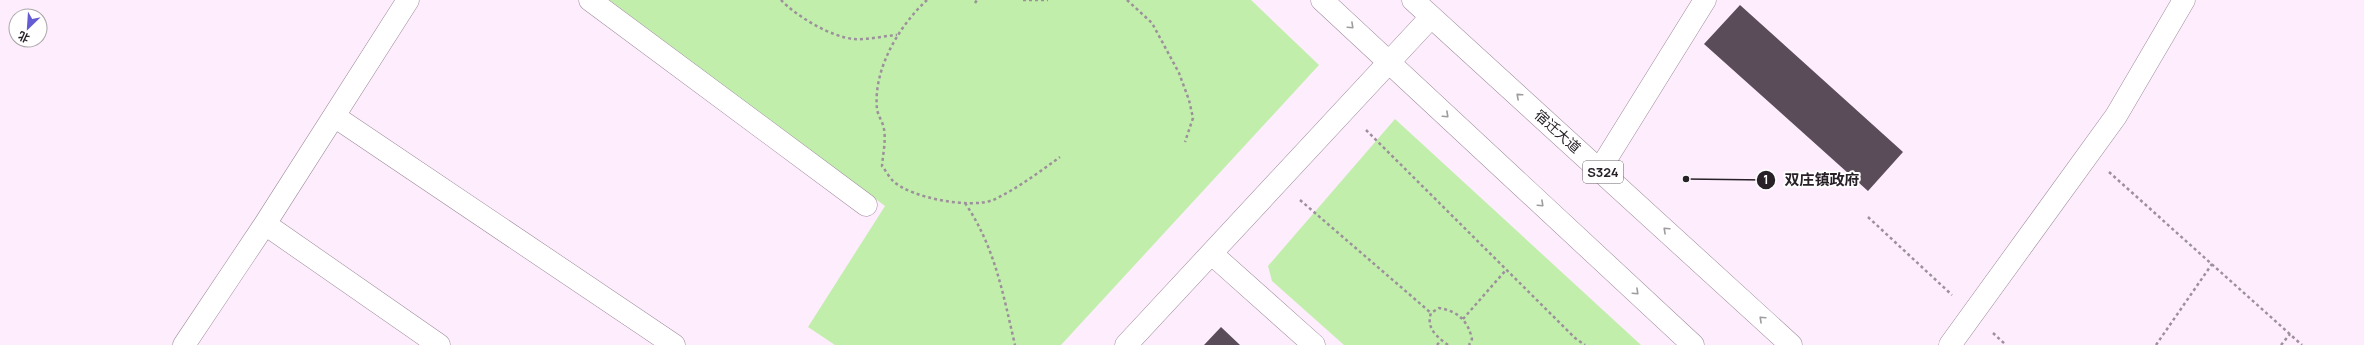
<svg xmlns="http://www.w3.org/2000/svg" width="2364" height="345" font-family="Manrope,'Noto Sans SC',sans-serif">
<style>
.green{fill:#c2eeac}
.building{fill:#5b4c5a}
.lines{fill:none;stroke-linecap:round;stroke-linejoin:round}
.minor-casing{stroke:#9c8c9b;stroke-width:23}
.major-casing{stroke:#9c8c9b;stroke-width:23}
.path{stroke:#9c909b;stroke-width:2.5;stroke-dasharray:3 3;stroke-linecap:butt}
.minor{stroke:#fff;stroke-width:22}
.major{stroke:#fff;stroke-width:22}
.oneway{stroke:#9e9c9e}
.labels{text-anchor:middle;dominant-baseline:central;stroke-width:4;stroke-linejoin:round;paint-order:stroke}
.shield{fill:#fff;stroke:#686468;stroke-width:1}
.shield-label{font-size:13px;font-weight:bold;fill:#282228}
.street-label{font-size:14px;fill:#282228;stroke:#fff}
.leader{fill:none;stroke:#282228;stroke-width:1.5}
.callout-dot{fill:#282228;stroke:#fff;stroke-width:1.5}
.mark-label{font-size:12px;text-anchor:middle;font-weight:bold;fill:#fff}
.callout-label{font-size:15px;text-anchor:middle;font-weight:bold;fill:#282228;stroke:#fff;stroke-width:4;stroke-linejoin:round;paint-order:stroke}
</style>
<rect width="100%" height="100%" fill="#feedfd"/>
<path class="green" d="M 609,0 L 1251,0 L 1319,65 L 1061,345 L 835,345 L 808,327 L 885,206 Z
M 1395,119 L 1641,345 L 1344,345 L 1272,281 L 1268,266 Z"/>
<path class="building" d="M 1740,5 L 1903,152 L 1868,191 L 1704,44 Z
M 1221,327 L 1240,345 L 1204,345 Z"/>
<g class="lines">
<g class="minor-casing">
<path id="minor" d="M 590,0 L 866,205
M 334,116 L 674,345
M 1600,169 L 1705,0
M 265,224 L 439,345
M 1212,254 L 1314,345
M 184,345 L 265,224 L 408,0
M 1126,345 L 1431,17
M 1950,345 L 2116,116 L 2184,0"/>
</g>
<g class="major-casing">
<path id="major" d="M 1322,0 L 1693,345
M 1413,0 L 1791,345"/>
</g>
<path class="path" d="M 781,0 C 796,16 831,37 854,39 C 868,40 883,36 897,35
M 927,0 C 899,26 873,69 877,109 C 878,116 883,122 884,129 C 886,141 883,154 882,166 C 886,171 889,177 893,181 C 911,198 970,209 993,200 C 1017,189 1039,172 1060,157
M 1023,0 L 1048,0
M 1127,0 L 1152,23 L 1179,73 L 1189,100 L 1193,118 L 1185,142
M 975,3 L 977,0
M 1366,130 L 1575,338 L 1585,345
M 2109,172 L 2302,345
M 1300,200 L 1431,313
M 965,203 C 995,247 1003,294 1015,345
M 1868,217 L 1952,295
M 1463,319 L 1506,270
M 1993,333 L 2006,345
M 1437,345 L 1441,340
M 1448,345 C 1436,336 1426,328 1431,313 L 1439,308 C 1458,311 1468,321 1472,339 L 1469,345
M 2156,345 L 2212,264
M 2281,345 L 2290,334"/>
<use href="#minor" class="minor"/>
<use href="#major" class="major"/>
</g>
<defs><path id="oneway-chevron" d="M-2-3.5L2.5 0L-2 3.5" fill="none" stroke-width="1.6" stroke-linecap="round" stroke-linejoin="round"/></defs>
<g class="oneway">
<use href="#oneway-chevron" transform="translate(1351 26) rotate(43)"/>
<use href="#oneway-chevron" transform="translate(1519 96) rotate(-138)"/>
<use href="#oneway-chevron" transform="translate(1446 115) rotate(43)"/>
<use href="#oneway-chevron" transform="translate(1541 204) rotate(43)"/>
<use href="#oneway-chevron" transform="translate(1666 230) rotate(-137)"/>
<use href="#oneway-chevron" transform="translate(1636 292) rotate(43)"/>
<use href="#oneway-chevron" transform="translate(1762 319) rotate(-137)"/>
</g>
<g class="labels">
<rect class="shield" x="1583" y="161" width="40" height="22" rx="3"/>
<g class="shield-label">
<text x="1603" y="172">S324</text>
</g>
<g class="street-label">
<text transform="translate(1558 131) rotate(42)">宿迁大道</text>
</g>
</g>
<path class="leader" d="M1686 179L1766 180"/>
<g class="callout-dot">
<circle cx="1686" cy="179" r="4"/>
<circle cx="1766" cy="180" r="10"/>
</g>
<g class="mark-label">
<text x="1766" y="184">1</text>
</g>
<g class="callout-label">
<text x="1822" y="185">双庄镇政府</text>
</g>
<g transform="translate(28 28) rotate(205)"><circle r="19" fill="#ffffff" stroke="#a9a7a9"/>
<path d="M0-3L7 15L0 10L-7 15Z" fill="#635cd5"/>
<text y="-6" font-size="11" font-weight="bold" text-anchor="middle" fill="#282228">北</text>
</g>
</svg>
